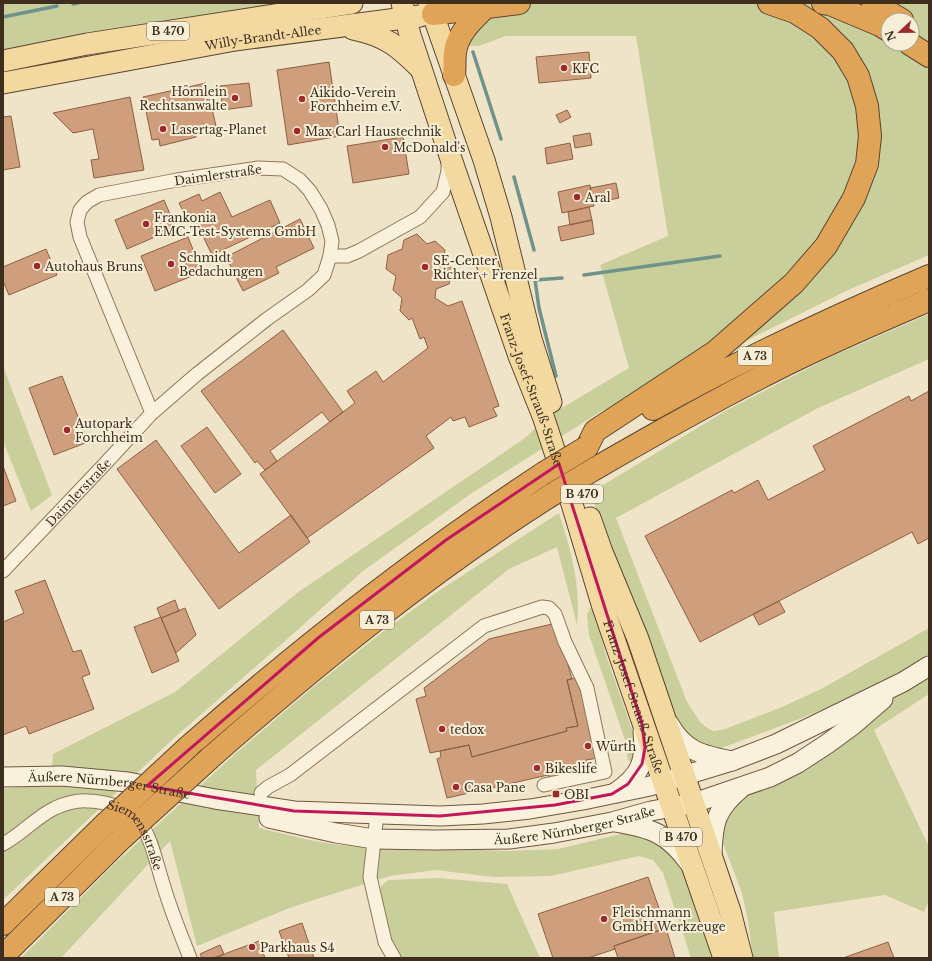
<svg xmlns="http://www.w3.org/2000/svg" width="932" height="961" font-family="'Libre Baskerville',serif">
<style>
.green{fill:#c9cf9b;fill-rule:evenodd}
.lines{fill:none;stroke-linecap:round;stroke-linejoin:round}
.stream{stroke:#6f938a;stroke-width:3.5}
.building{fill:#cf9f7d;stroke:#8d5f41}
.minor-casing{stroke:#8d765c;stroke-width:15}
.secondary-casing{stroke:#6f573f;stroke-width:21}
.primary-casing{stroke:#5b4430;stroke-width:23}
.motorway-casing{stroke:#5b4430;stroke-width:24}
.minor{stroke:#faf1dc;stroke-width:13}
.secondary{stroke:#faf1dc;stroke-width:19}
.primary{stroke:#f3d9a0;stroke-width:21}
.motorway{stroke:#e0a458;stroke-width:22}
.motorway-bridge-casing{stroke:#5b4430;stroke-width:24;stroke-linecap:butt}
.motorway-bridge{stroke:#e0a458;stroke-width:22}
.marked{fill:none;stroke:#c2185b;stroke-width:3;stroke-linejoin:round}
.poi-dot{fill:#9e2a2b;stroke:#f7eed8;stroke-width:1.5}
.labels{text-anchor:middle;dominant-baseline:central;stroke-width:4;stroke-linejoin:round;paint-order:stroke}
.shield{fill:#f7eed8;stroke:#756857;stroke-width:1}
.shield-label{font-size:11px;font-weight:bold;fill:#3d2e20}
.street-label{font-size:12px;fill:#3d2e20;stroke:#f7eed8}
.poi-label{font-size:12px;fill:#3d2e20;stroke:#f7eed8;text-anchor:start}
</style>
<rect width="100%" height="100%" fill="#f0e4c8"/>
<path class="green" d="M 3,3 L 294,3 L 3,52 Z
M 464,3 L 929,3 L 929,255 L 846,291 L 740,344 L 600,412 L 472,493 L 363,571 L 293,634 L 174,738 L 3,900 L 3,789 L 51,783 L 53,754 L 175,692 L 297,593 L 525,438 L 550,415 L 629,368 L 600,265 L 668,236 L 636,36 L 506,36 L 479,46 L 465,46 ZM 888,20 L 912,20 L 912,44 L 888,44 Z
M 929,314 L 929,359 L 818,408 L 616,518 L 687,702 L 701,723 L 709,729 L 714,731 L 725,729 L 782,707 L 821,689 L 929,628 L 929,694 L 874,730 L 929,847 L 929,901 L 924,912 L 885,895 L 774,912 L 779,958 L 753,958 L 748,921 L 742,893 L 721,838 L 721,827 L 739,799 L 775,783 L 843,739 L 854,696 L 802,718 L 727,746 L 717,749 L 704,748 L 674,722 L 625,585 L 590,493 L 727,410 L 826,359 Z
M 3,366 L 52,495 L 31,511 L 3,441 Z
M 559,513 C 571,550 581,586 577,625 L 557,547 L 509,569 L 256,770 L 259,828 L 314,841 L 339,845 L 508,851 L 558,849 L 625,833 L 638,834 L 665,848 L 683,869 L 714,958 L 691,958 L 663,873 L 653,860 L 639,856 L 551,876 L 493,877 L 436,870 L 390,876 L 292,907 L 197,946 L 170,841 L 61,958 L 21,958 L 111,867 L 235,754 L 312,688 L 380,634 L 437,592 Z
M 591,608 L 593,608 L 600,627 L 605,652 L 637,744 L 635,764 L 628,760 L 625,740 L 589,635 L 587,614 L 589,610 Z
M 438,878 L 507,884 L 540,958 L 400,958 C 389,935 380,912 381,886 L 388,880 Z"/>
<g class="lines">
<path class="stream" d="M 73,4 L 78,3
M 3,17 L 57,6
M 473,52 L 501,139
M 514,177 L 534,250
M 584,275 L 720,256
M 556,376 L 539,308 L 535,280 L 562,278"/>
</g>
<path class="building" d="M 589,52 L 591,78 L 539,83 L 536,57 Z
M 329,62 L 340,136 L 288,145 L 277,70 Z
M 206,83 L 216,126 L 195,131 L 196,137 L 160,146 L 159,139 L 152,140 L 143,97 Z
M 249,83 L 252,106 L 223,110 L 220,86 Z
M 130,97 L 144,170 L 94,178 L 91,160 L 99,159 L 93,129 L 73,133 L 53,113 Z
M 567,110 L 571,117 L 560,123 L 556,115 Z
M 11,116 L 20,167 L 3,170 L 3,117 Z
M 590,133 L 592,145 L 575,148 L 573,136 Z
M 403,137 L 409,174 L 353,183 L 347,146 Z
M 570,143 L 573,159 L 547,164 L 545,148 Z
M 616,183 L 619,198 L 593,203 L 590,188 Z
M 590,185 L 594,206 L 562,213 L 558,192 Z
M 220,192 L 232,217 L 270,200 L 280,223 L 212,255 L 192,213 L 186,217 L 179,203 L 199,194 L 202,201 Z
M 164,200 L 176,228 L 127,249 L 115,220 Z
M 589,207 L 592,220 L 570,225 L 568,212 Z
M 300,219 L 314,248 L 276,267 L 279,273 L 243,291 L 226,257 Z
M 592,220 L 594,234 L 561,241 L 558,227 Z
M 417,234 L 427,244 L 435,241 L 445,250 L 443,261 L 453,269 L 449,284 L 436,289 L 435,298 L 448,306 L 462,301 L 499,406 L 493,408 L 497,416 L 469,427 L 465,417 L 453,421 L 451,417 L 426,436 L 434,448 L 307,538 L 260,474 L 355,403 L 347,391 L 376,371 L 383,382 L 428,348 L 424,337 L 420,339 L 412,318 L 409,320 L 400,311 L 402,298 L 393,290 L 396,276 L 386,269 L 388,255 L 402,249 L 404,240 Z
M 188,237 L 202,272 L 155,291 L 141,256 Z
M 46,249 L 57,275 L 9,295 L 3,281 L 3,267 Z
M 283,330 L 343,412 L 330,422 L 322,412 L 270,451 L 277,461 L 265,470 L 257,461 L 255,463 L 201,391 Z
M 62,376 L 88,442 L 54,455 L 29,388 Z
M 929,391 L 929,538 L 918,544 L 912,532 L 700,642 L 645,536 L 732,490 L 734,493 L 758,480 L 768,500 L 825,470 L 813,446 L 909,396 L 911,401 Z
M 207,427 L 241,474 L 215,493 L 181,446 Z
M 156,440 L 239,553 L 291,515 L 310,542 L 219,609 L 117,469 Z
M 3,466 L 16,501 L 3,506 Z
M 45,580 L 73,652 L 81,650 L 90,674 L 82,677 L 94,709 L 29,734 L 26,726 L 3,735 L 3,622 L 24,613 L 15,591 Z
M 175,600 L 179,611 L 161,618 L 157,608 Z
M 779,601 L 785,612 L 759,625 L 753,614 Z
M 185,608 L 196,635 L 176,653 L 161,618 Z
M 161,617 L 179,661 L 152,673 L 134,627 Z
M 556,623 L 572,679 L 567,680 L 578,726 L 566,728 L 567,731 L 472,757 L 469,745 L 430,753 L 416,699 L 426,696 L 424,688 L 489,639 Z
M 579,677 L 581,691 L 584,691 L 598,758 L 586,760 L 587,769 L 549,779 L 548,775 L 447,798 L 437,759 L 441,757 L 440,751 L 469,745 L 472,757 L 567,731 L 566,728 L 578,726 L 567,680 Z
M 648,877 L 666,928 L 614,946 L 615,949 L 588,958 L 553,958 L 538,914 Z
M 302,923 L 314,958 L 289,958 L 279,931 Z
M 666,928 L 675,958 L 618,958 L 614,946 Z
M 259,941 L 265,958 L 216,958 L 227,953 Z
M 888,942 L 894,958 L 843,958 Z
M 220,945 L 224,954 L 213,958 L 202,958 L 200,954 Z"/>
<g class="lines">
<g class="minor-casing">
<g id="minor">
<path d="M 330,256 L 347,256 L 359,251 L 420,217 L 443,192 L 448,171 L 448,160"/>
<path id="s1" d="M 3,571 L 102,467 L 152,413 L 197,374 L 267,319 L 308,290 L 324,275 L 330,256 L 332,241 L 328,225 L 321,209 L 310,191 L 300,180 L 283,169 L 258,168 L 177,180 L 99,195 L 87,202 L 80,210 L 77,222 L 80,237 L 152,413"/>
<path d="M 261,793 L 268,787 L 290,775 L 484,626 L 542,607 L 549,608 L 555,614 L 565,642 L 587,688 L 605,772 L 544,785"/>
<path d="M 377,814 L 370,877 L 385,942 L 394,958"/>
<path id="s2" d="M 3,844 C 22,834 36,817 55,808 C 64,804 77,800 88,801 C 100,801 128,807 136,817 C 152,836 156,863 164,887 C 171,911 181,935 190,958"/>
</g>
</g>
<g class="secondary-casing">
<g id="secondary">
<path d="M 669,724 C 685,752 702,755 732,761"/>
<path id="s3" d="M 3,777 L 62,776 L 128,782 L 215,799 L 294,811 L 440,816 L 483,814 L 530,809 L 583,800 L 650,786 L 732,761 L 776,744 L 903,682 L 929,666"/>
<path d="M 615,793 C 641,775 646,762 643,731"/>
<path id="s4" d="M 269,818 L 336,833 L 374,839 L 434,840 L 509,839 L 554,833 L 612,822 L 651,811 L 694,803 L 770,777 L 798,763 L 827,744 L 853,725 L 883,699"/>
<path d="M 615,822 C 651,828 668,833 690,864"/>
<path d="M 712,855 C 713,824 715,810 740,789"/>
</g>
</g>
<g class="primary-casing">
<g id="primary">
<path id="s5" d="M 402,3 L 410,35 L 448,150 L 519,356 L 543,416 L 572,504 L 602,604 L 724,958"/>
<path d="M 429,3 L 484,160 L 501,217 L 531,339 L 551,402"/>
<path d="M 353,29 C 386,36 398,46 421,69"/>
<path d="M 3,61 L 87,44 L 352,3"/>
<path id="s6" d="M 3,83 L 235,40 L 420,16"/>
<path d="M 590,518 L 602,552 L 638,639 L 730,911 L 742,958"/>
</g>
</g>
<g class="motorway-casing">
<path id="motorway" d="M 823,3 L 830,4 L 880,25 L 888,30
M 873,3 L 902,20
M 433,14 L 519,3
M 910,44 L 929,56
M 454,75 C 455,68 454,60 455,53 C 457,34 472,20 486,7
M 653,409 C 742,359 835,316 929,276
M 587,447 L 595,431 L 715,352 L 794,283 L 826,246 L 854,198 L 867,164 L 870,136 L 867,106 L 858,76 L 843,51 L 820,28 L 795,12 L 769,3
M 596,468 C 655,434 715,400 777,369 C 826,344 878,322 929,300
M 188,747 C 301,648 419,555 544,473
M 210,758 C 318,663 431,571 553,494
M 3,924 L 104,825
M 3,956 L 122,838"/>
</g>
<use href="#minor" class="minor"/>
<use href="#secondary" class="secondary"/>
<use href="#primary" class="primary"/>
<use href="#motorway" class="motorway"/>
<g class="motorway-bridge-casing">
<path id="motorway-bridge" d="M 544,473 L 587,447
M 553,494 L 596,468
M 104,825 L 188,747
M 122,838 L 210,758"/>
</g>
<use href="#motorway-bridge" class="motorway-bridge"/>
</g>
<path class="marked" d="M 559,464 L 642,724 L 645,748 L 642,764 L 628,784 L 612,794 L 555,805 L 440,816 L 294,811 L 147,786 L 318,638 L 446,540 Z"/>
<g class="poi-dot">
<circle cx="564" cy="68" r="4"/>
<circle cx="235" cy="98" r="4"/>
<circle cx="302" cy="99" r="4"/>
<circle cx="163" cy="129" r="4"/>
<circle cx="297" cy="131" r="4"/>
<circle cx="385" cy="147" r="4"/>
<circle cx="577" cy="197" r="4"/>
<circle cx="146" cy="224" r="4"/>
<circle cx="171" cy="264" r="4"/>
<circle cx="37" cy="266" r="4"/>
<circle cx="425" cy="267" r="4"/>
<circle cx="67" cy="430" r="4"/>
<circle cx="442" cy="729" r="4"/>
<circle cx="588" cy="746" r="4"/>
<circle cx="537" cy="768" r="4"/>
<circle cx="456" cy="787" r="4"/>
<rect x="552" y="790" width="8" height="8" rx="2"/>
<circle cx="604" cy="919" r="4"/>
<circle cx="252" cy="947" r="4"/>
</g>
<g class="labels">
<g class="shield">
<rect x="147" y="22" width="42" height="18" rx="3"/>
<rect x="738" y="347" width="34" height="18" rx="3"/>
<rect x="561" y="485" width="42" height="18" rx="3"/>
<rect x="360" y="611" width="34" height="18" rx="3"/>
<rect x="660" y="828" width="42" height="18" rx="3"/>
<rect x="45" y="888" width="34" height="18" rx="3"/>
</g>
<g class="shield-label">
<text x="168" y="31">B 470</text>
<text x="755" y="356">A 73</text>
<text x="582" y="494">B 470</text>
<text x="377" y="620">A 73</text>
<text x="681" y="837">B 470</text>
<text x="62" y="897">A 73</text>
</g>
<g class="street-label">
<text stroke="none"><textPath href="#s6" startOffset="264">Willy-Brandt-Allee</textPath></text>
<text transform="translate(218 175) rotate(-8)">Daimlerstraße</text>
<text stroke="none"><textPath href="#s5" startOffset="408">Franz-Josef-Strauß-Straße</textPath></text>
<text stroke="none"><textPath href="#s1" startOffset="109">Daimlerstraße</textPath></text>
<text stroke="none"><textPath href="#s5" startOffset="732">Franz-Josef-Strauß-Straße</textPath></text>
<text stroke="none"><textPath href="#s3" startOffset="107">Äußere Nürnberger Straße</textPath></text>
<text stroke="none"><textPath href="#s4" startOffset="309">Äußere Nürnberger Straße</textPath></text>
<text stroke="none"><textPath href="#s2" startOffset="162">Siemensstraße</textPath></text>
</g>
<g class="poi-label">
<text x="572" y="68">KFC</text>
<text x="227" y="91" text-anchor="end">Hörnlein<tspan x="227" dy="14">Rechtsanwälte</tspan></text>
<text x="310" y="92">Aikido-Verein<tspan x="310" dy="14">Forchheim e.V.</tspan></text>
<text x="171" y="129">Lasertag-Planet</text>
<text x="305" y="131">Max Carl Haustechnik</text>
<text x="393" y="147">McDonald's</text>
<text x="585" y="197">Aral</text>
<text x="154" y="217">Frankonia<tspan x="154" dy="14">EMC-Test-Systems GmbH</tspan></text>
<text x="179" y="257">Schmidt<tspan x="179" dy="14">Bedachungen</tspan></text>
<text x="433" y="260">SE-Center<tspan x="433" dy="14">Richter + Frenzel</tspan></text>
<text x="45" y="266">Autohaus Bruns</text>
<text x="75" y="423">Autopark<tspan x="75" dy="14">Forchheim</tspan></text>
<text x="450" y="729">tedox</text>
<text x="596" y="746">Würth</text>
<text x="545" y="768">Bikeslife</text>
<text x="464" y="787">Casa Pane</text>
<text x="564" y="794">OBI</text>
<text x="612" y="912">Fleischmann<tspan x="612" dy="14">GmbH Werkzeuge</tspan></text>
<text x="260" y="947">Parkhaus S4</text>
</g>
</g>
<rect width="932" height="961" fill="none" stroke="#3d2e20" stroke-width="8"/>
<g transform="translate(900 32) rotate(248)"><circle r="19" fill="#f7eed8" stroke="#ada18e"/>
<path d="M0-3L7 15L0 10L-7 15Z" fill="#9e2a2b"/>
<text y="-6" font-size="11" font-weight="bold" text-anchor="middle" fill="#3d2e20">N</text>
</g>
</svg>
